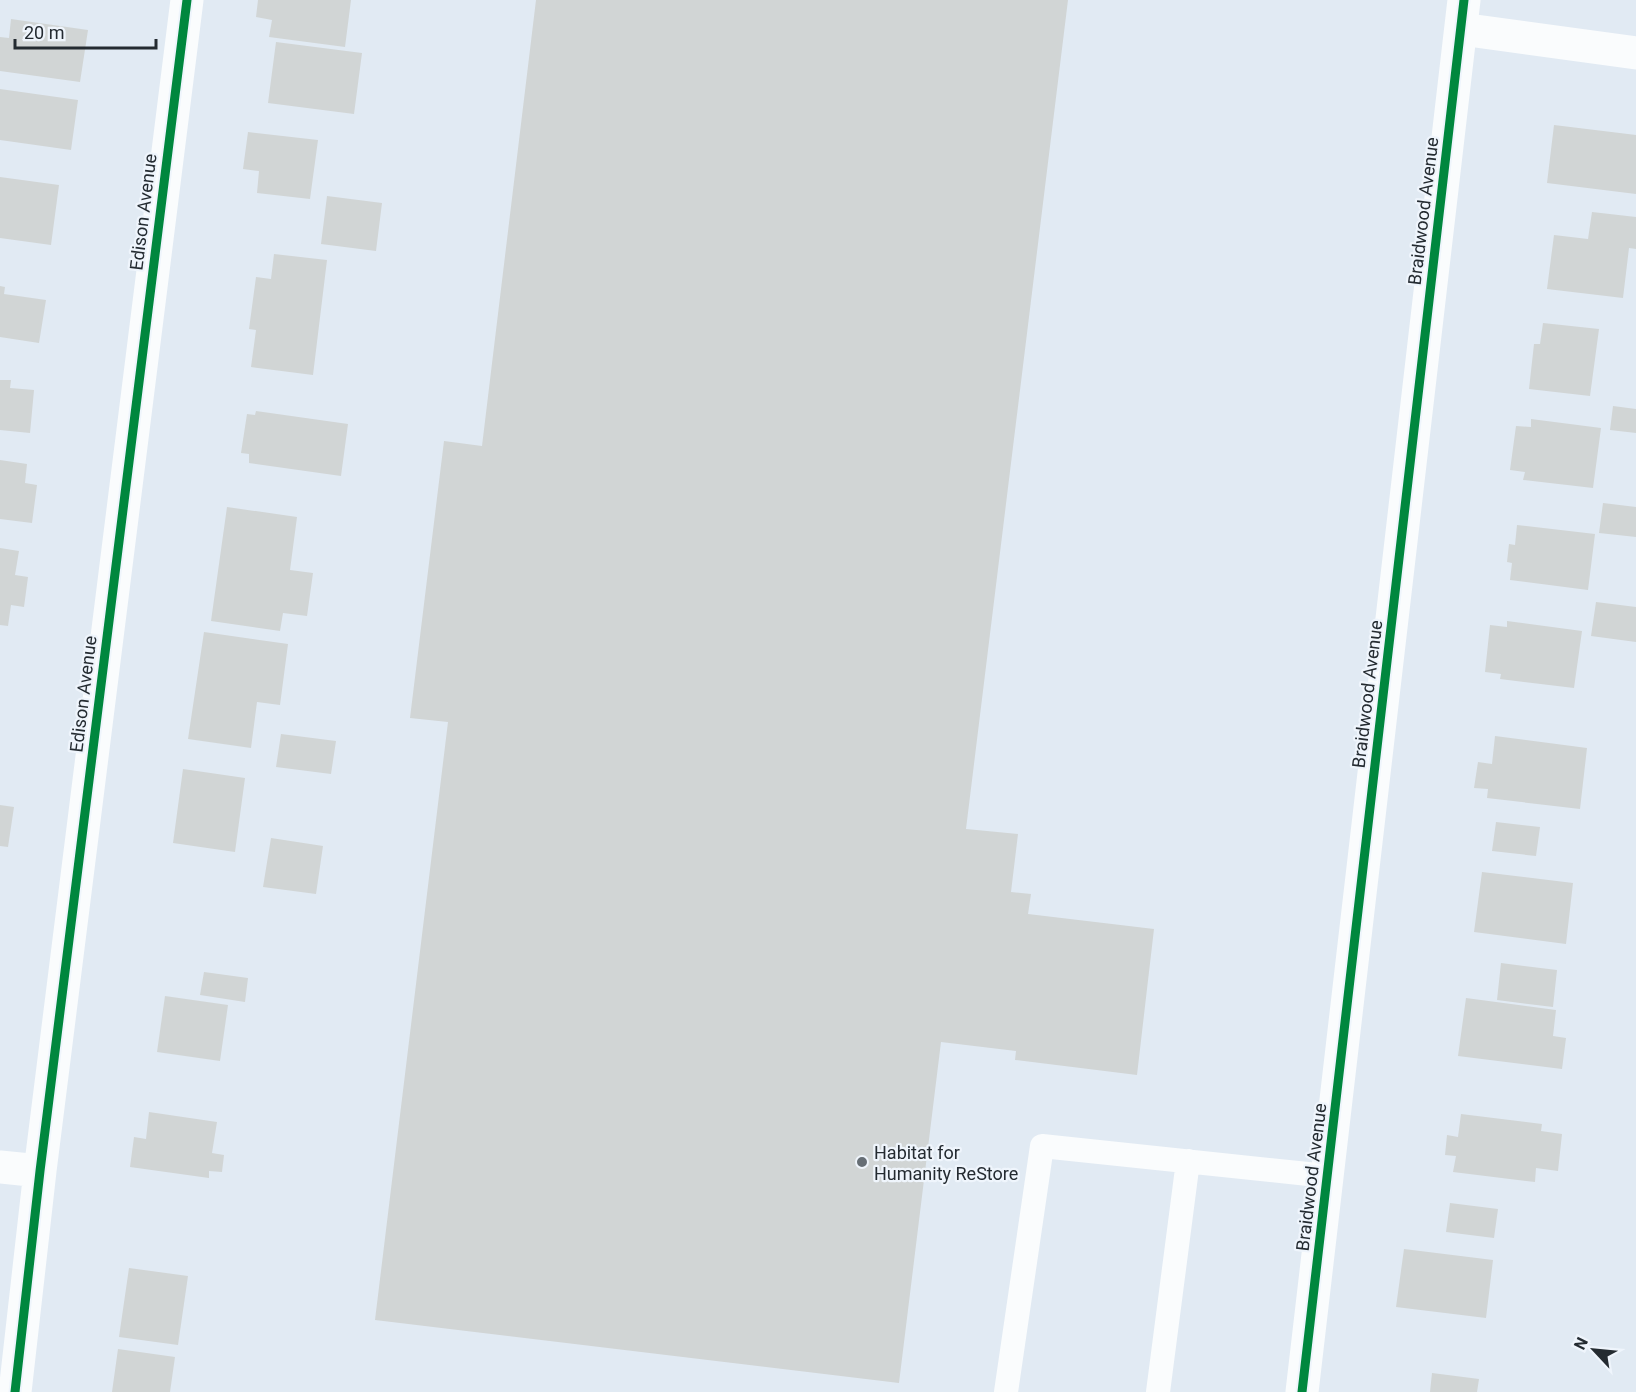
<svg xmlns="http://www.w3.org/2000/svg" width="1636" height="1392" font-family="Roboto,sans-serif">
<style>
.building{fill:#d1d5d5}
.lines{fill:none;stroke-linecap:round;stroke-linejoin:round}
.lane{stroke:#fafcfd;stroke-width:24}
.street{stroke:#fafcfd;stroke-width:33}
.cycleway-casing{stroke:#eff5fc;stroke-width:13}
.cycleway{stroke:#00873e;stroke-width:9}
.poi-dot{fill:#666e75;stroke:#eff5fc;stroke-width:2}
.labels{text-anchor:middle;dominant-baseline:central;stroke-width:4.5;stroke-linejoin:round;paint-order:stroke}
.street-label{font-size:18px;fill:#242b31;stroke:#eff5fc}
.poi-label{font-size:18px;fill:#242b31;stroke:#eff5fc;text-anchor:start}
</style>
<rect width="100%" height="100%" fill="#e1eaf3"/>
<path class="building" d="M 258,0 L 351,0 L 345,47 L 269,37 L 272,20 L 256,17 Z
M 536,0 L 1068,0 L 966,829 L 1018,834 L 1011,892 L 1031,894 L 1028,914 L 1154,929 L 1137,1075 L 1015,1060 L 1016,1051 L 941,1042 L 899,1383 L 375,1320 L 448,722 L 410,718 L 444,441 L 482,446 Z
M 11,19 L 88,30 L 80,82 L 0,71 L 0,37 L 9,38 Z
M 276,42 L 362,53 L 354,114 L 268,103 Z
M 0,89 L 78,100 L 71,150 L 0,140 Z
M 1554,125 L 1636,135 L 1636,194 L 1547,183 Z
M 248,132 L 318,140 L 310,199 L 257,193 L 259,171 L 243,169 Z
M 0,177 L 59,185 L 51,245 L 0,238 Z
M 327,196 L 382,203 L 376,251 L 321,244 Z
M 1592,212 L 1636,217 L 1636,249 L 1629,248 L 1623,298 L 1547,289 L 1554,235 L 1588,239 Z
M 274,254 L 327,260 L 313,375 L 251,367 L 256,330 L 249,329 L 256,277 L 271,279 Z
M 0,286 L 5,287 L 4,294 L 46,300 L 39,343 L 0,337 Z
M 1543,323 L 1599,329 L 1590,396 L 1529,389 L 1534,344 L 1540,344 Z
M 0,380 L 11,380 L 10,388 L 34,390 L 30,433 L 0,430 Z
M 1613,406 L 1636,409 L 1636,433 L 1610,430 Z
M 256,411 L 348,424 L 341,476 L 249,463 L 249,454 L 241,453 L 247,414 L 255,415 Z
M 1531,419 L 1601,428 L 1593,488 L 1523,480 L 1525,472 L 1510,470 L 1516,426 L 1531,427 Z
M 0,460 L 27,464 L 25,483 L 37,485 L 32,523 L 0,519 Z
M 1603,503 L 1636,507 L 1636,537 L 1599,533 Z
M 227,507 L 297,517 L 290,570 L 313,573 L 307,616 L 283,613 L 280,631 L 211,621 Z
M 1517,525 L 1595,534 L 1588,590 L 1510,580 L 1512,563 L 1507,562 L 1509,544 L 1515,545 Z
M 0,548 L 19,551 L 15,575 L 28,577 L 24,607 L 11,605 L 8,626 L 0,625 Z
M 1596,602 L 1636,607 L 1636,642 L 1591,636 Z
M 1507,621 L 1582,631 L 1574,688 L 1500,679 L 1501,674 L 1485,672 L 1490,625 L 1507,627 Z
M 204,632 L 288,644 L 280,705 L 257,702 L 251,748 L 188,739 Z
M 281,734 L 336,741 L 331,774 L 276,767 Z
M 1495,736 L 1587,748 L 1580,809 L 1487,798 L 1488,789 L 1474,788 L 1478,762 L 1492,764 Z
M 183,769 L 245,778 L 235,852 L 173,843 Z
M 0,805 L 14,807 L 8,847 L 0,846 Z
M 1496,822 L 1540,827 L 1536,856 L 1492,851 Z
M 271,838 L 323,846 L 316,894 L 263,887 Z
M 1482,872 L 1573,883 L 1566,944 L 1474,932 Z
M 1501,963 L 1557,970 L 1553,1007 L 1497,1000 Z
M 204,972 L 248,978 L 245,1002 L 200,995 Z
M 165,996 L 228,1005 L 220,1061 L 157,1052 Z
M 1466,998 L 1556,1010 L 1553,1036 L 1566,1038 L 1562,1069 L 1458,1056 Z
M 149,1112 L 217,1122 L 212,1153 L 224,1155 L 222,1172 L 209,1171 L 209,1178 L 130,1167 L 134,1137 L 146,1139 Z
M 1461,1114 L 1542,1124 L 1541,1131 L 1562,1134 L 1558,1171 L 1536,1168 L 1535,1182 L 1453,1172 L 1456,1156 L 1445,1155 L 1447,1135 L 1458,1137 Z
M 1450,1203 L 1498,1209 L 1494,1238 L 1446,1232 Z
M 1404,1249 L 1493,1260 L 1486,1318 L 1396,1307 Z
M 129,1268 L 188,1276 L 178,1345 L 119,1337 Z
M 118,1349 L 175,1357 L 170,1392 L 112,1392 Z
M 1432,1373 L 1479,1379 L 1477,1392 L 1430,1392 Z"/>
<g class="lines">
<path class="lane" d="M 1006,1392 L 1042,1146 L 1327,1176
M 1158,1392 L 1188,1161"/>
<path class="street" d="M 1461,29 L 1636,53
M 0,1167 L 40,1171
M 15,1392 L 40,1171 L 187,0
M 1302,1392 L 1464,0"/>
<g class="cycleway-casing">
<path id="cycleway" d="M 15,1392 L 40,1171 L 187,0
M 1302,1392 L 1464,0"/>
</g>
<use href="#cycleway" class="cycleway"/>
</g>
<circle class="poi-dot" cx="862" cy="1162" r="6"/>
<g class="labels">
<g class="street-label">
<text transform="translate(1423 211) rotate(-83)">Braidwood Avenue</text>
<text transform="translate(143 212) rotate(-83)">Edison Avenue</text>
<text transform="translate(83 694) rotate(-83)">Edison Avenue</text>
<text transform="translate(1367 694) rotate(-83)">Braidwood Avenue</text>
<text transform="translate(1311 1177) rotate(-83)">Braidwood Avenue</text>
</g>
<g class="poi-label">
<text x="874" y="1152">Habitat for<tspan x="874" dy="21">Humanity ReStore</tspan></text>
</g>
</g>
<g transform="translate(1594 1350) rotate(296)" stroke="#eff5fc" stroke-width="4.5" paint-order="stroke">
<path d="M0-4.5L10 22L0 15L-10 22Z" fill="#242b31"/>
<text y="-9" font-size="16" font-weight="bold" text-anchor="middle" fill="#242b31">N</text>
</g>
<path d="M15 39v9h141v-9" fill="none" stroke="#242b31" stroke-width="3"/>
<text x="24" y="39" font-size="18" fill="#242b31" stroke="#eff5fc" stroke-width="4.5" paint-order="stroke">20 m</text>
</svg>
